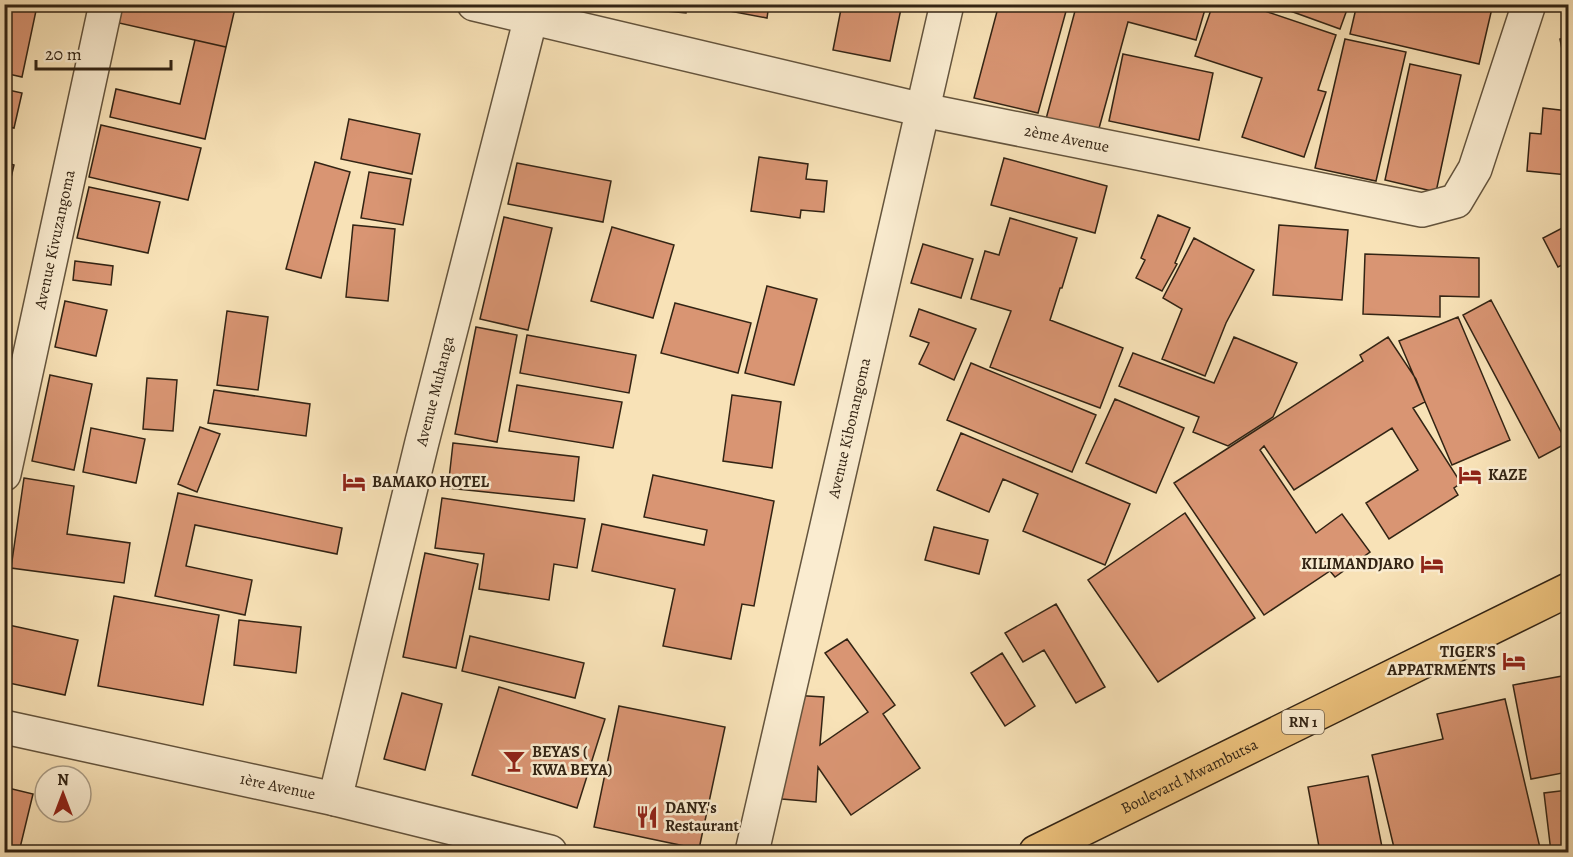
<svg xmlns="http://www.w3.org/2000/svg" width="1573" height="857" font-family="Alegreya,serif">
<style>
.building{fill:#d99573;stroke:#332414;stroke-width:1.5}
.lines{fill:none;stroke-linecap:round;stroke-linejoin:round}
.minor-casing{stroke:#64543d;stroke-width:36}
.trunk-casing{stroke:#332414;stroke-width:36}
.minor{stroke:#faecd0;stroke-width:33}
.trunk{stroke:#ecc17c;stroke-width:33}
.labels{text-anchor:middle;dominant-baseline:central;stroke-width:5;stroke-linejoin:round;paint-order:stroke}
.shield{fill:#faecd0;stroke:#6f604c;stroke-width:1.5}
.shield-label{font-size:15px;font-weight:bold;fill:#332414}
.street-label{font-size:16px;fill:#332414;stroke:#faecd0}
.poi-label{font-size:16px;font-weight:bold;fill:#332414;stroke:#faecd0;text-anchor:start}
</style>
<rect width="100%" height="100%" fill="#f8e2b7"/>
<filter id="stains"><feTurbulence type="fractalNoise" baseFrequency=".00333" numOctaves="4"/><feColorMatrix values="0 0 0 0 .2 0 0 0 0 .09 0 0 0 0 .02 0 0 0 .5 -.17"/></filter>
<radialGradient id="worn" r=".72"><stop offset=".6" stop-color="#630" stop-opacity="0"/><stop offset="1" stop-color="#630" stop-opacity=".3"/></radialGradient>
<path class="building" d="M 4,4 L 37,6 L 22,77 L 4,73 Z
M 123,4 L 236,4 L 226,47 L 119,23 Z
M 657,4 L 687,4 L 686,13 L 656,10 Z
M 713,4 L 769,4 L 767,18 L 713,8 Z
M 842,4 L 902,4 L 890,61 L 833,50 Z
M 999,4 L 1068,4 L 1038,113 L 974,98 Z
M 1074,4 L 1200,4 L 1206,6 L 1196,40 L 1128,22 L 1098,132 L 1046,119 L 1075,11 L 1072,11 Z
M 1213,4 L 1244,4 L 1336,35 L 1318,90 L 1326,92 L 1304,157 L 1242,137 L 1262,78 L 1195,56 Z
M 1284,4 L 1349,4 L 1340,29 L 1282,8 Z
M 1357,4 L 1493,4 L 1479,64 L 1350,34 Z
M 1568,37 L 1568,80 L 1560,39 Z
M 1345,39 L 1406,52 L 1376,181 L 1315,168 Z
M 195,40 L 226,47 L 205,139 L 110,117 L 116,89 L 180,104 Z
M 1123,54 L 1213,73 L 1199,140 L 1109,121 Z
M 1410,64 L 1461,75 L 1436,192 L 1385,180 Z
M 4,89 L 22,93 L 14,128 L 4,126 Z
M 1543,108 L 1568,111 L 1568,175 L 1527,171 L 1530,133 L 1541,134 Z
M 349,119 L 420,134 L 412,174 L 341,159 Z
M 101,125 L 201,148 L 188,200 L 89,177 Z
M 759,157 L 808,164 L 806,179 L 827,181 L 824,212 L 801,210 L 800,218 L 751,211 Z
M 1004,158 L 1107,186 L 1095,233 L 991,205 Z
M 4,162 L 14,165 L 4,207 Z
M 315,162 L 350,172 L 321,278 L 286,269 Z
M 517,163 L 611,181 L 603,222 L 508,204 Z
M 369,172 L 411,179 L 403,225 L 361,218 Z
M 89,187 L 160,202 L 148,253 L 77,238 Z
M 1158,215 L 1190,228 L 1175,263 L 1177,264 L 1162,291 L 1136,278 L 1145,260 L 1141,258 Z
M 504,217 L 552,228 L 528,330 L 480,319 Z
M 1010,218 L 1077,238 L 1062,288 L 1060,288 L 1050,320 L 1123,348 L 1100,408 L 990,367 L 1011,311 L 971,299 L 985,251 L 999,255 Z
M 353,225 L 395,229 L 388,301 L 346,297 Z
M 1279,225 L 1348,230 L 1342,300 L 1273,295 Z
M 1568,225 L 1568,262 L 1558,267 L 1543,238 Z
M 612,227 L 674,245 L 653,318 L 591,301 Z
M 1194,238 L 1254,270 L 1226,323 L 1205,376 L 1162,359 L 1182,309 L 1163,298 Z
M 923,244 L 973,259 L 961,298 L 911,283 Z
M 1365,254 L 1479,258 L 1479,297 L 1440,296 L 1440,317 L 1363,314 Z
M 75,261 L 113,266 L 111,285 L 73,280 Z
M 767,286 L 817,299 L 794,385 L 745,373 Z
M 1491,300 L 1567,443 L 1539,458 L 1463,315 Z
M 65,301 L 107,310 L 96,356 L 55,347 Z
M 675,303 L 751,323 L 738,373 L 661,353 Z
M 919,309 L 976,329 L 954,380 L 919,364 L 929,343 L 910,336 Z
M 227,311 L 268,317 L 258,390 L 217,385 Z
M 1458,317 L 1510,440 L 1452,465 L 1399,341 Z
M 476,327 L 517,335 L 497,442 L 455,434 Z
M 527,335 L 636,355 L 629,393 L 520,373 Z
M 1234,337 L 1297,363 L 1273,417 L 1228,446 L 1193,432 L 1199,417 L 1119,386 L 1133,353 L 1214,383 Z
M 1388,337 L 1416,379 L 1425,402 L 1413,408 L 1461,483 L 1454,488 L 1458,495 L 1389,539 L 1366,503 L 1418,470 L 1392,428 L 1294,490 L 1264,446 L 1260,450 L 1316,533 L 1342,514 L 1370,552 L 1335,577 L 1330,571 L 1264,615 L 1174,483 L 1363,361 L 1360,355 Z
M 971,363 L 1096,415 L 1072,472 L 947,420 Z
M 50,375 L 92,384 L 74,470 L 32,461 Z
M 147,378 L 177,380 L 173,431 L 143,429 Z
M 517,385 L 622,402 L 613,448 L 509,431 Z
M 214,390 L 310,404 L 306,436 L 208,423 Z
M 732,395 L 781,402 L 772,468 L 723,461 Z
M 1115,399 L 1184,428 L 1156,493 L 1086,463 Z
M 200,427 L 220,434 L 197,492 L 178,484 Z
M 91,428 L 145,439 L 136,483 L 83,472 Z
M 961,433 L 1130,504 L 1105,565 L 1023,531 L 1038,494 L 1003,479 L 989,512 L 937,490 Z
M 453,443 L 579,457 L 574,501 L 448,488 Z
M 653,475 L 774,501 L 754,606 L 742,604 L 731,659 L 663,646 L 675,589 L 592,571 L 602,524 L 704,545 L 707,530 L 644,517 Z
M 24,478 L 74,486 L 67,534 L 130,543 L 124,583 L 11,568 Z
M 178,493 L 342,528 L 337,554 L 195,525 L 186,566 L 252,580 L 245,615 L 155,596 Z
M 442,498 L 585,519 L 577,568 L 554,564 L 549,600 L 479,589 L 484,554 L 435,548 Z
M 1185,513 L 1255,618 L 1158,682 L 1088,580 Z
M 934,527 L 988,540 L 979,574 L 925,560 Z
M 425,553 L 478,564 L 456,668 L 403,657 Z
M 114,596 L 219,615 L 203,705 L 98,686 Z
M 1056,604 L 1105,687 L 1076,703 L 1044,650 L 1023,662 L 1005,633 Z
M 239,620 L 301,627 L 296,673 L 234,665 Z
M 4,624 L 78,640 L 65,695 L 4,682 Z
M 470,636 L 584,663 L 575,698 L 462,671 Z
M 847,639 L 895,705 L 883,714 L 920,768 L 851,815 L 818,767 L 816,802 L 782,799 L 791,695 L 824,697 L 820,745 L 868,712 L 825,653 Z
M 1002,653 L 1035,706 L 1005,726 L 971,673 Z
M 1568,675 L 1568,772 L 1531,779 L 1513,685 Z
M 499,687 L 605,719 L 577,808 L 472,775 Z
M 402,693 L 442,704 L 425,770 L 384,759 Z
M 1505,699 L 1541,852 L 1469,852 L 1468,849 L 1450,852 L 1395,852 L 1372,755 L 1443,739 L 1437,714 Z
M 619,706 L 725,727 L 699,849 L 594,827 Z
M 1368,776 L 1383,852 L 1320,852 L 1308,787 Z
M 4,787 L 33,794 L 19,852 L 4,852 Z
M 1568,790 L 1568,852 L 1551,852 L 1544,793 Z"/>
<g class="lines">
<g class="minor-casing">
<g id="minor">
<path id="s1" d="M 474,4 L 923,110 L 1422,210 L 1456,201 L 1475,169 L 1529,4"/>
<path id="s2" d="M 4,474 L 106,4"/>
<path id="s3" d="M 4,727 L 335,799 L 550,852"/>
<path id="s4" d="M 335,799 L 422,442 L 531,17"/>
<path id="s5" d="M 752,852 L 947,4"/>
</g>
</g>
<g class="trunk-casing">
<g id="trunk">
<path id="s6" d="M 1036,852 L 1568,590"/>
</g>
</g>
<use href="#minor" class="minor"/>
<use href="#trunk" class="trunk"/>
</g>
<defs>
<g id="hotel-bare" transform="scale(1.8)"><path d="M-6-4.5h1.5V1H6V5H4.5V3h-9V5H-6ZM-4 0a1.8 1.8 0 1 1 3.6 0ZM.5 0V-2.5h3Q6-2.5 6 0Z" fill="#8f2418" stroke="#faecd0" stroke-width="2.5" paint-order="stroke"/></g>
<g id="bar-bare" transform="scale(1.8)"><path d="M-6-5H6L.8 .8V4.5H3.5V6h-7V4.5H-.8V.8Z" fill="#8f2418" stroke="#faecd0" stroke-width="2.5" paint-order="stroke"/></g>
<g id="restaurant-bare" transform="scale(1.8)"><path d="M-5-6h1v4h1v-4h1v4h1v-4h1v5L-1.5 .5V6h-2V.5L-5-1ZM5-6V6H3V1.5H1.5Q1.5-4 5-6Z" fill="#8f2418" stroke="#faecd0" stroke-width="2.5" paint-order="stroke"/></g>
</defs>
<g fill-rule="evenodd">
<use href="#hotel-bare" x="1470" y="475"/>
<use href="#hotel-bare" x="354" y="482"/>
<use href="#hotel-bare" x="1432" y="564"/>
<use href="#hotel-bare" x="1514" y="661"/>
<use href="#bar-bare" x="514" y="761"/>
<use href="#restaurant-bare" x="647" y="817"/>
</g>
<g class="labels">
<rect class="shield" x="1282" y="710" width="42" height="24" rx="4.5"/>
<g class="shield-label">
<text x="1303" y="722">RN 1</text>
</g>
<g class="street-label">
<text stroke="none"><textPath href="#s1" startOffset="608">2ème Avenue</textPath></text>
<text stroke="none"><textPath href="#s2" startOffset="240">Avenue Kivuzangoma</textPath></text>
<text stroke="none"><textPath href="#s4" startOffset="420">Avenue Muhanga</textPath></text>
<text stroke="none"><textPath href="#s5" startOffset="435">Avenue Kibonangoma</textPath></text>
<text stroke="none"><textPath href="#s6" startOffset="171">Boulevard Mwambutsa</textPath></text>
<text stroke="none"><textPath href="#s3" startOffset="280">1ère Avenue</textPath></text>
</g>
<g class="poi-label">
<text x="1488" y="475">KAZE</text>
<text x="372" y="482">BAMAKO HOTEL</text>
<text x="1414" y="564" text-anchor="end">KILIMANDJARO</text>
<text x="1496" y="652" text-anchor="end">TIGER'S<tspan x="1496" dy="18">APPATRMENTS</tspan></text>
<text x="532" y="752">BEYA'S (<tspan x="532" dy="18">KWA BEYA)</tspan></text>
<text x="665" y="808">DANY's<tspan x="665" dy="18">Restaurant</tspan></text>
</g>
</g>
<rect width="1573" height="857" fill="none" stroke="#f8e2b7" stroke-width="24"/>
<rect x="6" y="6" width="1561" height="845" fill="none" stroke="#332414" stroke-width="3"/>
<rect x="12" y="12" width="1549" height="833" fill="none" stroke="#332414" stroke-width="1.5"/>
<g transform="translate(63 794)"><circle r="28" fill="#faecd0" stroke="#aa9c85" stroke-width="1.5"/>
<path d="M0-4.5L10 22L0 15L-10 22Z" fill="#8f2418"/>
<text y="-9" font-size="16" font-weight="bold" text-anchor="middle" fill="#332414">N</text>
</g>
<path d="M36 60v9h135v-9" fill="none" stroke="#332414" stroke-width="3"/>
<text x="45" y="60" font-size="18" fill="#332414" stroke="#faecd0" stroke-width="4.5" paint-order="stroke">20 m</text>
<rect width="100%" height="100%" filter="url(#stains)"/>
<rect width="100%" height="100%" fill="url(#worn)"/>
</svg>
